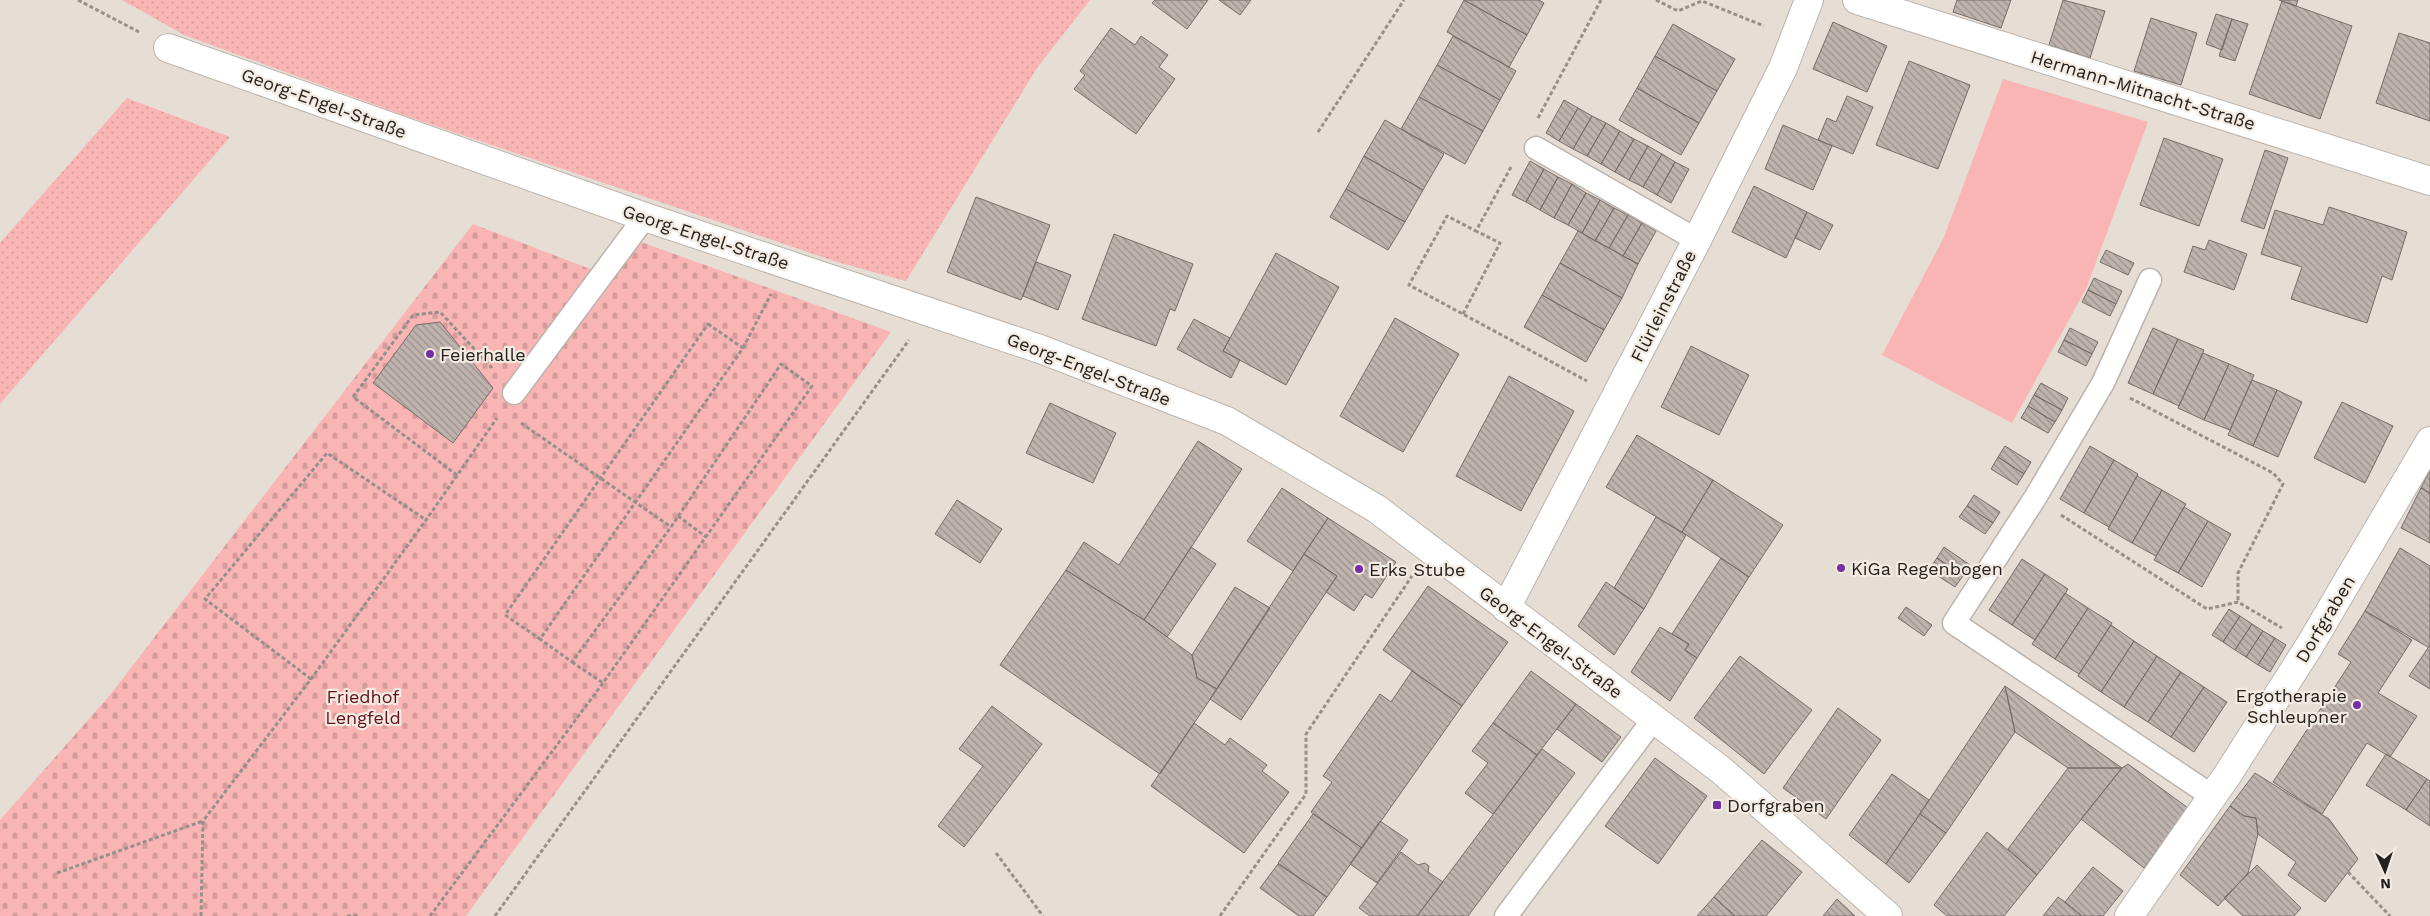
<svg xmlns="http://www.w3.org/2000/svg" width="2430" height="916" font-family="'Work Sans',sans-serif">
<style>
.grass{fill:url(#grass-dots)}
.cemetery{fill:url(#cemetery-stones)}
.park{fill:#f9b5b4}
.building{fill:url(#building-back-hatch);stroke:#776d68}
.lines{fill:none;stroke-linecap:round;stroke-linejoin:round}
.lane-casing{stroke:#bcb4ac;stroke-width:25}
.street-casing{stroke:#bcb4ac;stroke-width:30}
.path{stroke:#96908a;stroke-width:3;stroke-dasharray:4 2.5;stroke-linecap:butt}
.lane{stroke:#fff;stroke-width:22}
.street{stroke:#fff;stroke-width:28}
.poi-dot{fill:#732fa3;stroke:#f3ebe2;stroke-width:2}
.labels{text-anchor:middle;dominant-baseline:central;stroke-width:4.5;stroke-linejoin:round;paint-order:stroke}
.street-label{font-size:18px;fill:#23201d;stroke:#f3ebe2}
.poi-label{font-size:18px;fill:#23201d;stroke:#f3ebe2;text-anchor:start}
.park-label{font-size:18px;fill:#60101a;stroke:#f3ebe2}
</style>
<defs>
<pattern id="grass-dots" width="8" height="8" patternUnits="userSpaceOnUse" patternTransform="scale(1.25)"><rect width="8" height="8" fill="#f9b5b4"/><path d="M2 2h.1M6 6h.1" fill="none" stroke="#d59b9a" stroke-width="1.8" stroke-linecap="round"/></pattern>
<pattern id="cemetery-stones" width="16" height="16" patternUnits="userSpaceOnUse" patternTransform="scale(1.25)"><rect width="16" height="16" fill="#f9b5b4"/><path d="M2 7V4a2 2 0 0 1 4 0v3zM10 15v-3a2 2 0 0 1 4 0v3z" fill="#d59b9a"/></pattern>
<pattern id="building-back-hatch" width="6" height="6" patternUnits="userSpaceOnUse" patternTransform="scale(1.25)"><rect width="6" height="6" fill="#bfb3ae"/><path d="M-1 5l2 2M0 0l6 6M5-1l2 2" fill="none" stroke="#9b918d"/></pattern>
</defs>
<rect width="100%" height="100%" fill="#e6ded5"/>
<path class="grass" d="M 122,0 L 1090,0 L 1037,68 L 906,281 L 837,262 L 400,114 L 184,35 Z
M 127,98 L 230,137 L 0,404 L 0,243 Z"/>
<path class="cemetery" d="M 473,224 L 611,277 L 641,242 L 891,332 L 466,916 L 0,916 L 0,820 L 110,695 Z"/>
<path class="park" d="M 2003,79 L 2148,122 L 2086,289 L 2012,423 L 1882,355 L 1944,237 Z"/>
<path class="building" d="M 1155,0 L 1208,0 L 1187,29 L 1152,3 Z
M 1219,0 L 1251,0 L 1240,15 Z
M 1464,0 L 1539,0 L 1544,3 L 1527,35 Z
M 1464,0 L 1527,35 L 1509,67 L 1447,32 Z
M 1957,0 L 2011,0 L 2001,28 L 1953,12 Z
M 2063,0 L 2105,11 L 2090,58 L 2049,45 Z
M 2279,0 L 2298,0 L 2296,6 Z
M 2282,1 L 2352,26 L 2320,119 L 2249,94 Z
M 2216,14 L 2232,19 L 2222,50 L 2206,44 Z
M 2151,18 L 2197,33 L 2181,85 L 2134,71 Z
M 2232,19 L 2248,24 L 2235,61 L 2219,56 Z
M 1833,22 L 1887,46 L 1867,92 L 1813,69 Z
M 1673,24 L 1735,59 L 1717,91 L 1655,56 Z
M 1111,28 L 1135,45 L 1141,36 L 1168,55 L 1159,67 L 1175,79 L 1136,134 L 1074,89 L 1085,75 L 1080,71 Z
M 2399,33 L 2430,43 L 2430,121 L 2376,103 Z
M 1453,36 L 1516,71 L 1500,100 L 1437,65 Z
M 1655,56 L 1717,91 L 1699,123 L 1637,88 Z
M 1909,61 L 1970,85 L 1938,169 L 1876,145 Z
M 1437,65 L 1500,100 L 1483,131 L 1419,97 Z
M 1637,88 L 1699,123 L 1681,155 L 1619,120 Z
M 1847,96 L 1873,107 L 1853,154 L 1818,140 L 1827,118 L 1836,122 Z
M 1419,97 L 1483,131 L 1465,164 L 1401,129 Z
M 1564,100 L 1578,108 L 1559,141 L 1546,133 Z
M 1578,108 L 1592,116 L 1573,149 L 1559,141 Z
M 1592,116 L 1606,123 L 1587,156 L 1573,149 Z
M 1385,120 L 1444,154 L 1423,190 L 1364,156 Z
M 1606,123 L 1620,131 L 1601,164 L 1587,156 Z
M 1783,125 L 1832,146 L 1813,190 L 1765,169 Z
M 1620,131 L 1634,139 L 1615,172 L 1601,164 Z
M 2164,138 L 2223,159 L 2199,226 L 2140,205 Z
M 1634,139 L 1648,146 L 1629,180 L 1615,172 Z
M 1648,146 L 1662,154 L 1643,187 L 1629,180 Z
M 2265,150 L 2288,158 L 2264,229 L 2241,221 Z
M 1662,154 L 1675,162 L 1657,195 L 1643,187 Z
M 1364,156 L 1423,190 L 1405,222 L 1346,189 Z
M 1530,161 L 1544,169 L 1526,202 L 1512,195 Z
M 1675,162 L 1689,169 L 1671,203 L 1657,195 Z
M 1544,169 L 1558,177 L 1540,210 L 1526,202 Z
M 1558,177 L 1572,184 L 1554,218 L 1540,210 Z
M 1572,184 L 1586,193 L 1568,225 L 1554,218 Z
M 1754,186 L 1807,212 L 1786,258 L 1732,232 Z
M 1346,189 L 1405,222 L 1388,250 L 1330,217 Z
M 1586,193 L 1600,200 L 1582,233 L 1568,225 Z
M 976,197 L 1050,225 L 1021,300 L 947,272 Z
M 1600,200 L 1614,208 L 1595,241 L 1582,233 Z
M 2329,207 L 2407,232 L 2392,280 L 2382,276 L 2367,323 L 2291,299 L 2302,267 L 2261,254 L 2275,210 L 2323,225 Z
M 1614,208 L 1628,215 L 1609,248 L 1595,241 Z
M 1807,212 L 1833,225 L 1820,250 L 1795,238 Z
M 1628,215 L 1642,223 L 1623,256 L 1609,248 Z
M 1642,223 L 1656,231 L 1638,264 L 1623,256 Z
M 1578,231 L 1638,264 L 1622,298 L 1560,263 Z
M 1114,234 L 1193,264 L 1175,311 L 1170,309 L 1156,346 L 1082,319 Z
M 2209,240 L 2247,254 L 2234,290 L 2184,272 L 2193,246 L 2205,250 Z
M 2106,250 L 2134,263 L 2128,275 L 2100,262 Z
M 1276,253 L 1339,287 L 1286,385 L 1223,351 Z
M 1036,262 L 1071,275 L 1058,310 L 1023,296 Z
M 1560,263 L 1622,298 L 1604,330 L 1542,295 Z
M 2094,278 L 2122,291 L 2116,304 L 2088,290 Z
M 2088,290 L 2116,304 L 2110,316 L 2082,302 Z
M 1542,295 L 1604,330 L 1586,362 L 1524,327 Z
M 1395,318 L 1459,354 L 1403,452 L 1340,416 Z
M 1194,319 L 1230,338 L 1223,351 L 1240,360 L 1231,378 L 1177,349 Z
M 440,322 L 493,388 L 453,443 L 373,383 L 416,325 Z
M 2070,328 L 2098,342 L 2092,354 L 2064,340 Z
M 2153,328 L 2178,339 L 2153,394 L 2128,383 Z
M 2178,339 L 2204,350 L 2179,406 L 2153,394 Z
M 2064,340 L 2092,354 L 2086,366 L 2058,352 Z
M 1691,346 L 1749,375 L 1719,435 L 1661,407 Z
M 2203,353 L 2229,364 L 2204,420 L 2178,408 Z
M 2229,364 L 2254,375 L 2230,430 L 2204,420 Z
M 1509,376 L 1574,411 L 1521,511 L 1456,476 Z
M 2252,380 L 2277,390 L 2253,446 L 2228,435 Z
M 2041,383 L 2068,398 L 2062,410 L 2034,395 Z
M 2277,390 L 2302,402 L 2278,457 L 2253,446 Z
M 2034,395 L 2062,410 L 2055,422 L 2028,406 Z
M 2342,402 L 2393,426 L 2365,483 L 2314,458 Z
M 1050,403 L 1116,433 L 1093,483 L 1026,453 Z
M 2028,406 L 2055,422 L 2048,433 L 2021,418 Z
M 1637,435 L 1713,480 L 1682,532 L 1606,487 Z
M 1198,441 L 1242,469 L 1144,620 L 1066,570 L 1084,542 L 1119,565 Z
M 2005,446 L 2031,462 L 2024,474 L 1998,457 Z
M 2090,446 L 2114,460 L 2084,513 L 2060,499 Z
M 1998,457 L 2024,474 L 2017,485 L 1991,469 Z
M 2114,460 L 2138,474 L 2109,527 L 2084,513 Z
M 2430,470 L 2430,493 L 2421,488 Z
M 2137,476 L 2162,490 L 2132,543 L 2108,529 Z
M 1713,480 L 1783,525 L 1749,577 L 1682,532 Z
M 1282,488 L 1328,518 L 1293,571 L 1247,541 Z
M 2421,488 L 2430,493 L 2430,543 L 2401,528 Z
M 2162,490 L 2186,504 L 2156,556 L 2132,543 Z
M 1974,495 L 2000,512 L 1993,523 L 1967,506 Z
M 957,500 L 1002,529 L 980,563 L 935,534 Z
M 1967,506 L 1993,523 L 1985,534 L 1959,517 Z
M 2184,507 L 2208,521 L 2178,573 L 2154,560 Z
M 1656,517 L 1686,535 L 1644,609 L 1614,588 Z
M 1328,518 L 1396,562 L 1372,598 L 1365,594 L 1354,611 L 1326,592 L 1337,576 L 1304,554 Z
M 2208,521 L 2231,534 L 2202,587 L 2178,573 Z
M 1191,547 L 1216,564 L 1167,637 L 1144,620 Z
M 1944,547 L 1970,565 L 1963,576 L 1937,558 Z
M 2400,548 L 2430,566 L 2430,645 L 2428,647 L 2365,611 Z
M 1304,554 L 1337,576 L 1241,720 L 1210,699 Z
M 1721,558 L 1749,577 L 1697,658 L 1685,650 L 1689,644 L 1672,634 Z
M 1937,558 L 1963,576 L 1955,587 L 1929,570 Z
M 2022,559 L 2045,574 L 2012,625 L 1989,610 Z
M 1066,570 L 1144,620 L 1192,655 L 1197,678 L 1217,689 L 1160,774 L 1000,665 Z
M 2045,574 L 2068,589 L 2035,640 L 2012,625 Z
M 1606,582 L 1644,609 L 1614,655 L 1578,626 Z
M 1428,586 L 1508,642 L 1462,706 L 1383,650 Z
M 1235,587 L 1270,608 L 1217,689 L 1197,678 L 1192,655 Z
M 2065,593 L 2088,608 L 2055,659 L 2032,644 Z
M 1906,607 L 1932,625 L 1924,636 L 1898,618 Z
M 2088,608 L 2112,623 L 2079,674 L 2055,659 Z
M 2229,609 L 2240,616 L 2223,642 L 2212,635 Z
M 2365,611 L 2412,640 L 2378,693 L 2417,716 L 2390,757 L 2367,743 L 2322,814 L 2273,782 L 2351,662 L 2338,654 Z
M 2240,616 L 2252,624 L 2235,650 L 2223,642 Z
M 2252,624 L 2263,631 L 2246,657 L 2235,650 Z
M 2111,625 L 2134,641 L 2101,692 L 2078,676 Z
M 1660,627 L 1689,644 L 1685,650 L 1697,658 L 1670,701 L 1631,672 Z
M 2263,631 L 2275,638 L 2258,665 L 2246,657 Z
M 2275,638 L 2286,645 L 2270,672 L 2258,665 Z
M 2134,641 L 2157,656 L 2124,707 L 2101,692 Z
M 2430,645 L 2430,689 L 2409,676 Z
M 1740,656 L 1812,710 L 1764,774 L 1694,718 Z
M 2157,656 L 2181,672 L 2148,722 L 2124,707 Z
M 1412,671 L 1462,706 L 1362,848 L 1311,812 L 1332,782 L 1323,776 L 1380,694 L 1391,702 Z
M 1531,671 L 1576,704 L 1537,755 L 1493,723 Z
M 2181,672 L 2204,687 L 2171,737 L 2148,722 Z
M 2005,686 L 2122,768 L 2068,768 L 2015,732 Z
M 2005,686 L 2015,732 L 1946,833 L 1920,814 Z
M 2204,687 L 2227,702 L 2194,752 L 2171,737 Z
M 1576,704 L 1621,737 L 1602,762 L 1557,729 Z
M 992,706 L 1042,744 L 964,847 L 938,826 L 983,766 L 959,749 Z
M 1838,708 L 1881,740 L 1826,819 L 1783,788 Z
M 1194,723 L 1225,745 L 1230,738 L 1267,765 L 1262,771 L 1289,792 L 1244,853 L 1151,786 Z
M 1493,723 L 1537,755 L 1493,814 L 1465,793 L 1488,763 L 1472,751 Z
M 1542,749 L 1575,773 L 1468,916 L 1417,916 Z
M 2386,754 L 2427,779 L 2406,810 L 2366,785 Z
M 1655,758 L 1707,796 L 1658,864 L 1605,826 Z
M 2128,764 L 2188,808 L 2144,868 L 2081,819 L 2122,768 Z
M 2068,768 L 2122,768 L 2037,875 L 2008,849 Z
M 2255,773 L 2329,819 L 2358,859 L 2325,902 L 2288,875 L 2296,862 L 2258,834 L 2256,818 L 2244,816 L 2230,806 Z
M 1892,774 L 1929,800 L 1886,864 L 1849,835 Z
M 2427,779 L 2430,781 L 2430,826 L 2406,810 Z
M 2230,806 L 2244,816 L 2256,818 L 2258,834 L 2248,873 L 2218,906 L 2180,875 Z
M 1313,814 L 1362,848 L 1327,897 L 1278,863 Z
M 1920,814 L 1946,833 L 1909,883 L 1886,864 Z
M 1380,821 L 1408,840 L 1377,883 L 1350,864 Z
M 1987,832 L 2037,875 L 2004,916 L 1947,916 L 1934,905 Z
M 1762,840 L 1802,872 L 1766,916 L 1735,916 L 1714,897 Z
M 1401,852 L 1418,865 L 1425,863 L 1429,866 L 1428,872 L 1443,882 L 1417,916 L 1370,916 L 1359,908 Z
M 1278,864 L 1327,897 L 1313,916 L 1299,916 L 1260,888 Z
M 2257,865 L 2301,908 L 2294,916 L 2243,916 L 2224,898 Z
M 2093,867 L 2123,891 L 2103,916 L 2082,916 L 2065,902 Z
M 1714,897 L 1735,916 L 1697,916 Z
M 2058,897 L 2065,902 L 2082,916 L 2043,916 Z
M 1837,899 L 1855,916 L 1823,916 Z"/>
<g class="lines">
<g class="lane-casing">
<path id="lane" d="M 1536,148 L 1697,240
M 2150,280 L 2103,383 L 2035,498 L 1954,623 L 2212,796
M 514,393 L 645,217
M 1506,916 L 1653,720"/>
</g>
<g class="street-casing">
<path id="street" d="M 1857,0 L 2430,181
M 168,48 L 645,217 L 1040,349 L 1227,421 L 1377,509 L 1721,770 L 1888,916
M 1506,608 L 1697,240 L 1783,68 L 1809,0
M 2129,916 L 2228,774 L 2310,645 L 2430,441"/>
</g>
<path class="path" d="M 78,0 L 139,32
M 1656,0 L 1678,11 L 1702,1 L 1764,26
M 1538,118 L 1601,0
M 1318,132 L 1404,0
M 1511,167 L 1476,231 L 1447,216 L 1409,285 L 1587,381
M 1463,314 L 1500,243 L 1476,231
M 708,324 L 743,348 L 540,639 L 505,615 Z
M 743,348 L 771,294
M 2130,398 L 2273,473 L 2283,484 L 2238,573 L 2238,602
M 521,423 L 671,527
M 457,475 L 353,397 L 413,315 L 440,312 L 492,368
M 2061,515 L 2207,609 L 2238,602 L 2282,628
M 678,516 L 706,537
M 572,662 L 603,683
M 311,679 L 205,599 L 327,453 L 426,520
M 996,853 L 1043,916
M 2348,872 L 2390,916
M 57,873 L 203,821
M 201,916 L 203,821 L 311,679 L 426,520 L 497,418
M 347,916 L 360,916
M 430,916 L 603,683 L 812,386 L 781,364 L 671,527 L 572,662 L 540,639
M 495,916 L 909,340
M 1220,916 L 1306,794 L 1306,734 L 1412,576"/>
<use href="#lane" class="lane"/>
<use href="#street" class="street"/>
</g>
<g class="poi-dot">
<circle cx="430" cy="354" r="5"/>
<circle cx="1841" cy="568" r="5"/>
<circle cx="1359" cy="569" r="5"/>
<circle cx="2357" cy="705" r="5"/>
<rect x="1712" y="800" width="10" height="10" rx="2.5"/>
</g>
<g class="labels">
<g class="street-label">
<text transform="translate(2143 90) rotate(17)">Hermann-Mitnacht-Straße</text>
<text transform="translate(324 103) rotate(20)">Georg-Engel-Straße</text>
<text transform="translate(706 237) rotate(18)">Georg-Engel-Straße</text>
<text transform="translate(1663 306) rotate(-63)">Flürleinstraße</text>
<text transform="translate(1089 369) rotate(21)">Georg-Engel-Straße</text>
<text transform="translate(2325 619) rotate(-59)">Dorfgraben</text>
<text transform="translate(1551 642) rotate(37)">Georg-Engel-Straße</text>
</g>
<g class="poi-label">
<text x="440" y="354">Feierhalle</text>
<text x="1851" y="568">KiGa Regenbogen</text>
<text x="1369" y="569">Erks Stube</text>
<text x="2347" y="695" text-anchor="end">Ergotherapie<tspan x="2347" dy="21">Schleupner</tspan></text>
<text x="1727" y="805">Dorfgraben</text>
</g>
<g class="park-label">
<text x="363" y="696">Friedhof<tspan x="363" dy="21">Lengfeld</tspan></text>
</g>
</g>
<g transform="translate(2385 871) rotate(177)" stroke="#f3ebe2" stroke-width="4" paint-order="stroke">
<path d="M0-4L9 19L0 12L-9 19Z" fill="#23201d"/>
<text y="-8" font-size="14" font-weight="bold" text-anchor="middle" fill="#23201d">N</text>
</g>
</svg>
